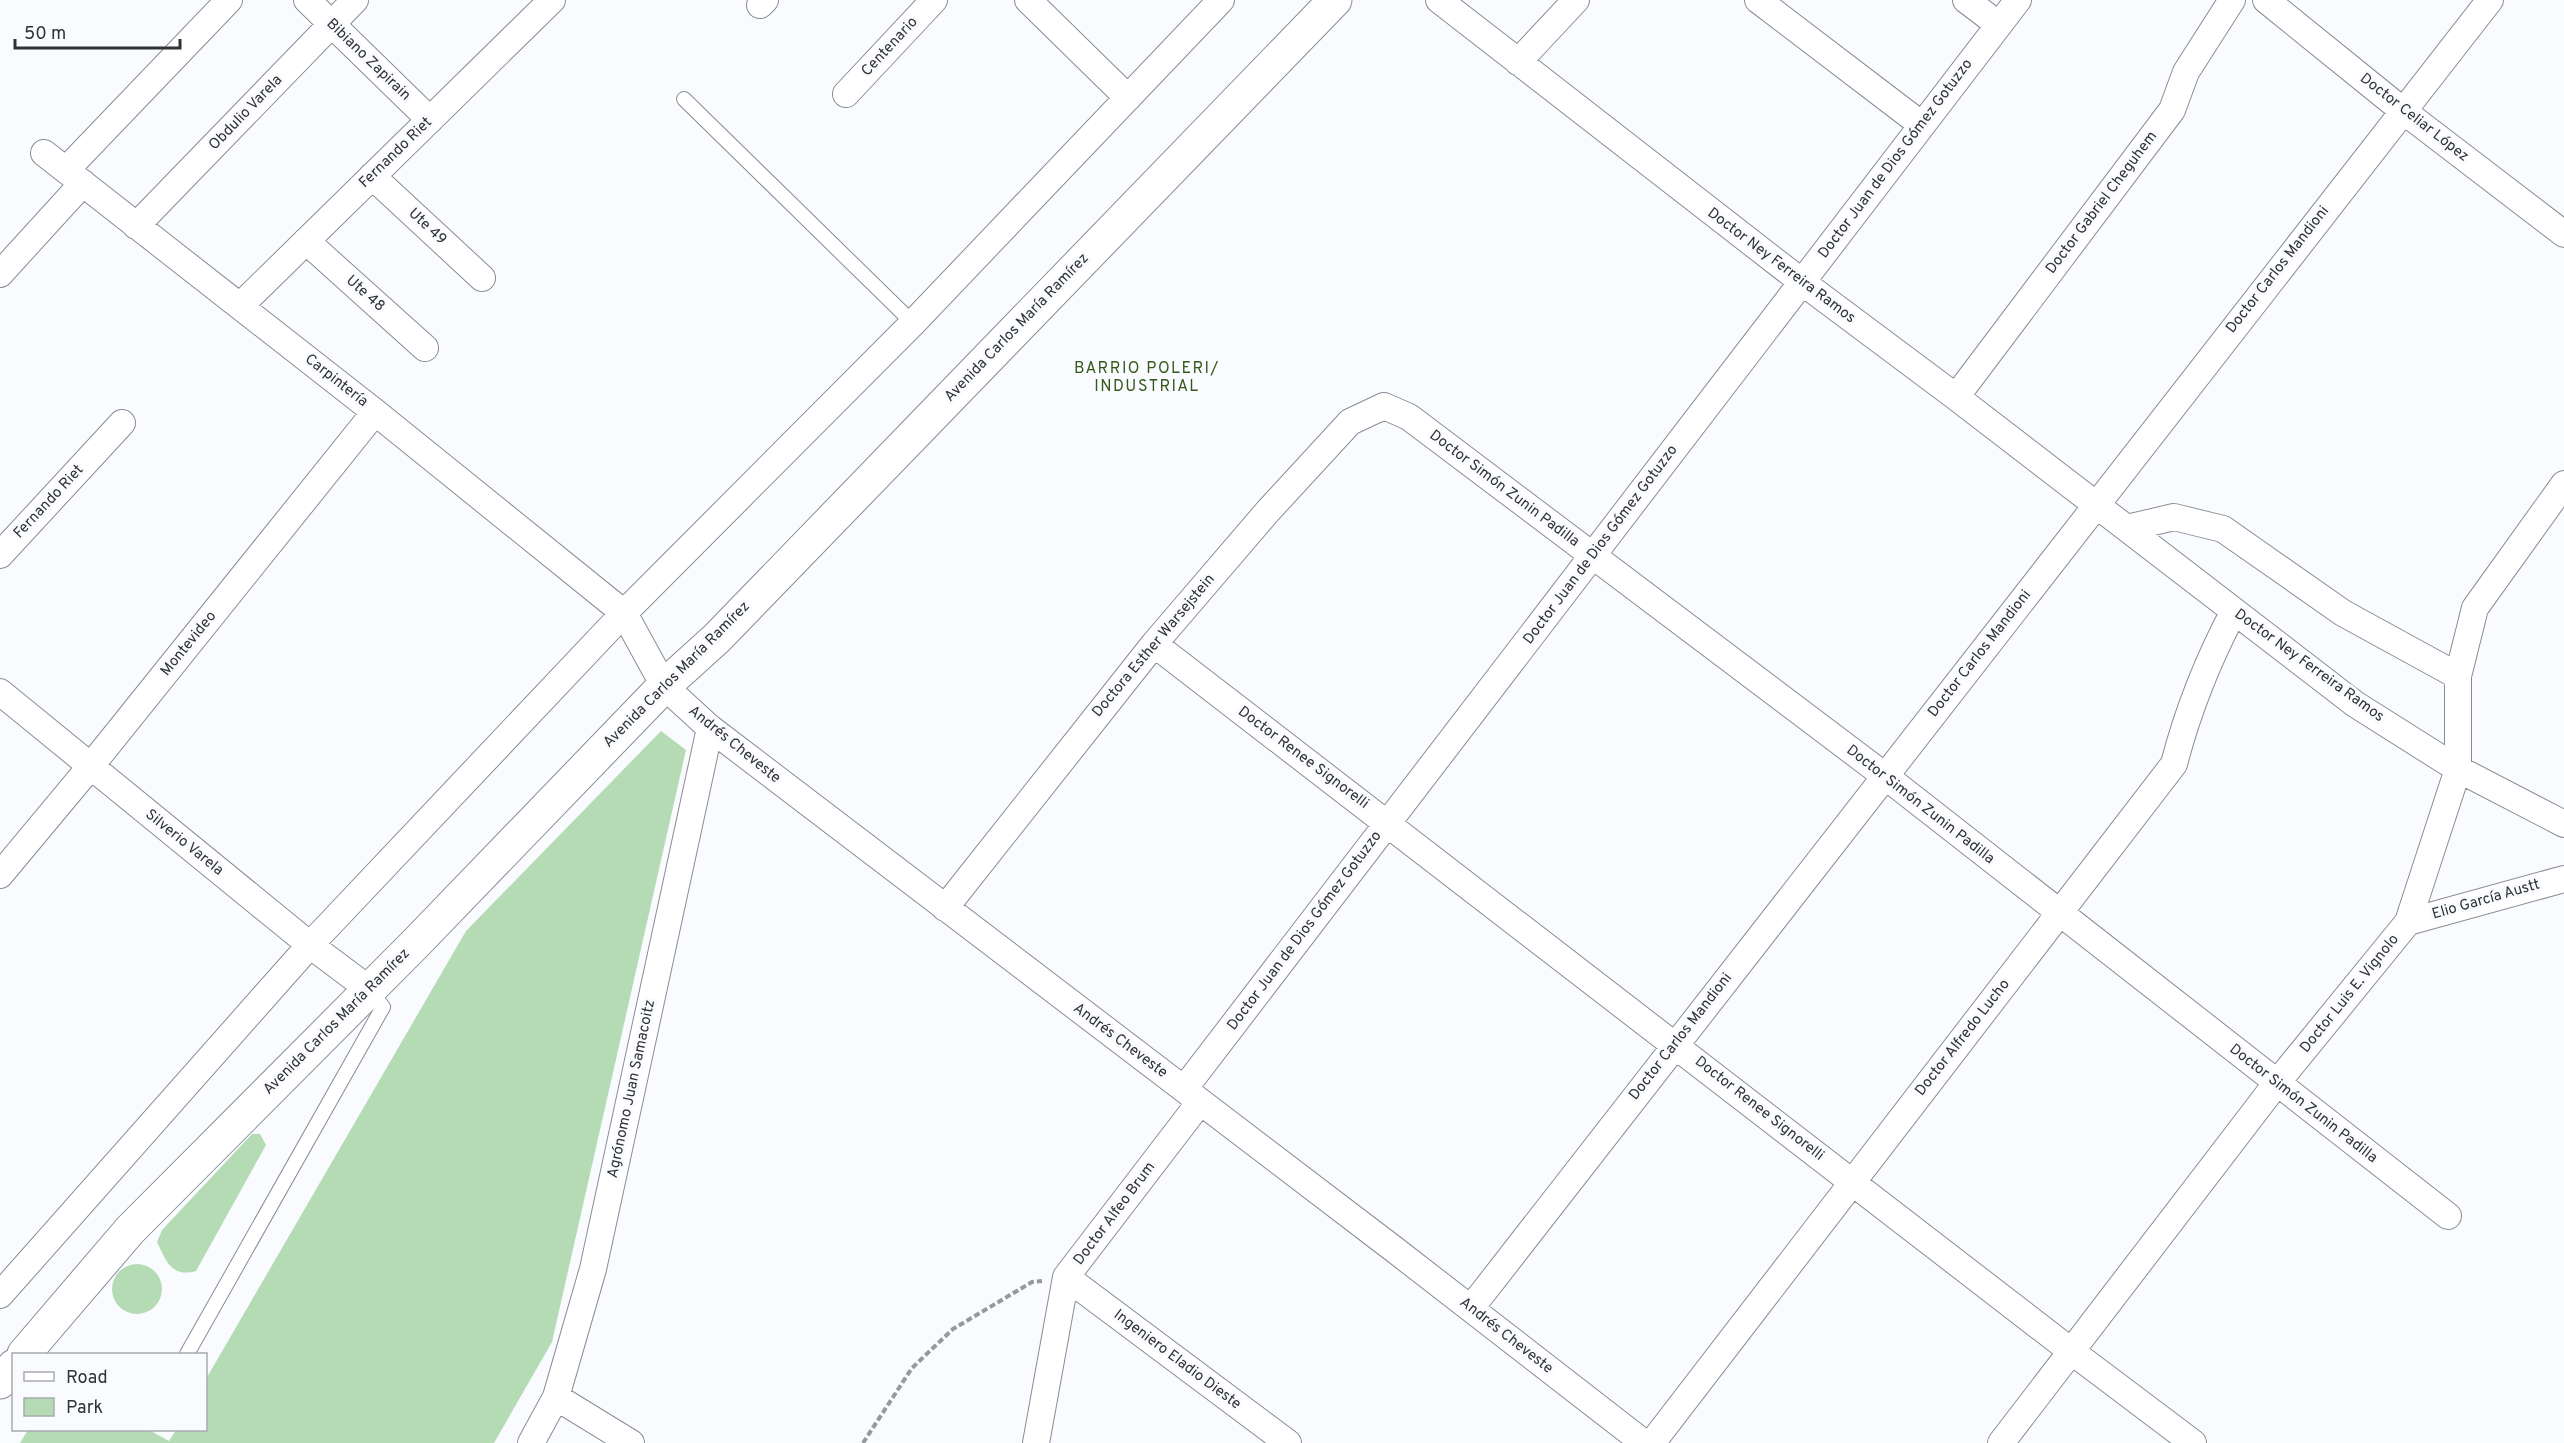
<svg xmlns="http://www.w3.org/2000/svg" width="2564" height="1443" font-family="Overpass,sans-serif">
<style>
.green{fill:#b5dbb4}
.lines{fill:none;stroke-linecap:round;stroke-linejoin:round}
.lane-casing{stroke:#898d94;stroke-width:16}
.street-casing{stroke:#898d94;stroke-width:28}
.secondary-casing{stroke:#898d94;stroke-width:35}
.path{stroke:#96989b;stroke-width:4;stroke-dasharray:6 3;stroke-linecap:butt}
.lane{stroke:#fff;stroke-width:14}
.street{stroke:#fff;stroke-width:26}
.secondary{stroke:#fff;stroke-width:33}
.labels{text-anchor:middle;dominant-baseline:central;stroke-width:6;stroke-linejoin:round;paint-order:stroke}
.street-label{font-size:15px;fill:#303235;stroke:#f9fbfe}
.neighbourhood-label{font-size:16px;letter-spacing:1.5px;fill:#345819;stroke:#f9fbfe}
</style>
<rect width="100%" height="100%" fill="#f9fbfe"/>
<path class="green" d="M 661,731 L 686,750 L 552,1342 L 494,1443 L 20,1443 L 28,1430 L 149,1430 L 169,1441 L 176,1430 L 206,1430 L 206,1379 L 466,931 Z
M 252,1134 L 260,1134 L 266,1145 L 196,1271 C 172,1278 166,1261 157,1242 L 162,1230 Z
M112 1289a25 25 0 1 1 50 0a25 25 0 1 1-50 0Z"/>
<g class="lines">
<g class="lane-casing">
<path id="lane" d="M 684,99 L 913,323
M 187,1354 L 383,1007 L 370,990"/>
</g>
<g class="street-casing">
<path id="street" d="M 307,0 L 430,120
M 1028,0 L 1128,98
M 1439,0 L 1802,282 L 1956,397 L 2355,704 L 2458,769 L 2564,824
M 1758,0 L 1922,125
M 1966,0 L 1999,25
M 2266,0 L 2402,110 L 2564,234
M 760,5 L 765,0
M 1518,62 L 1576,0
M 846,94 L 934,0
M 44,153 L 375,412 L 624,613 L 664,686 L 710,728 L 1395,1250 L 1644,1443
M 67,169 L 229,0
M 372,176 L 482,278
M 136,226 L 355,0
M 306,241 L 425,348
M 0,274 L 83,183
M 240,306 L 552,0
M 1956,397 L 2172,110 L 2186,72 L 2232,0
M 2127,528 L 2174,517 L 2223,529 L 2343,613 L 2458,676
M 0,555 L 122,423
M 1154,644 L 2071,1351 L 2193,1443
M 0,692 L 310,945 L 370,990
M 0,875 L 90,767 L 375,412
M 945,908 L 1154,644 L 1268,511 L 1350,422 L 1384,406 L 1409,417 L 1885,776 L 2448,1216
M 2408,922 L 2564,879
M 1184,1089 L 2018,0
M 1066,1277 L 1288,1443
M 0,1295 L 310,945 L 624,613 L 913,323 L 1221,0
M 1471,1308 L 2490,0
M 556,1397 L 631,1443
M 531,1443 L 556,1397 L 593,1269 L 710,728
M 1036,1443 L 1066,1277 L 1200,1102
M 1652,1443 L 2174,764 C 2188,710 2208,660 2234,611
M 2001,1443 L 2276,1084 L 2408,922 L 2458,769 L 2458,676 L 2475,608 L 2564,484"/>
</g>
<g class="secondary-casing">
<path id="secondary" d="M 24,1354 L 130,1230 L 415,944 L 664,686 L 717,638 L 1335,0
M 0,1382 L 14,1366"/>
</g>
<path class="path" d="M 863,1443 L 912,1368 L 953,1329 L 1032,1282 L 1042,1281"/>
<use href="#lane" class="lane"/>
<use href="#street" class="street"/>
<use href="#secondary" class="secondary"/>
</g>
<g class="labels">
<g class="street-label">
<text transform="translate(890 47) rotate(-47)">Centenario</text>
<text transform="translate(368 60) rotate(44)">Bibiano Zapirain</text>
<text transform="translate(246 113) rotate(-46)">Obdulio Varela</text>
<text transform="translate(2414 118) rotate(38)">Doctor Celiar López</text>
<text transform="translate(396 153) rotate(-44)">Fernando Riet</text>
<text transform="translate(1896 159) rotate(-53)">Doctor Juan de Dios Gómez Gotuzzo</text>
<text transform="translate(2102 203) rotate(-53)">Doctor Gabriel Cheguhem</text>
<text transform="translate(427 227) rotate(43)">Ute 49</text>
<text transform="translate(1781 266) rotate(37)">Doctor Ney Ferreira Ramos</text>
<text transform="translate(2278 270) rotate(-52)">Doctor Carlos Mandioni</text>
<text transform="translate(365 294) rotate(42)">Ute 48</text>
<text transform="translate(1017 328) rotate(-46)">Avenida Carlos María Ramírez</text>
<text transform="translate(336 381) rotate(38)">Carpintería</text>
<text transform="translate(1504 489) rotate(37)">Doctor Simón Zunin Padilla</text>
<text transform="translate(49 502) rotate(-47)">Fernando Riet</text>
<text transform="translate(1601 545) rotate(-53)">Doctor Juan de Dios Gómez Gotuzzo</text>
<text transform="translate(189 644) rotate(-51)">Montevideo</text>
<text transform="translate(1154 646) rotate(-50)">Doctora Esther Warsejstein</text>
<text transform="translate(1980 654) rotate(-52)">Doctor Carlos Mandioni</text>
<text transform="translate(2309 666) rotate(36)">Doctor Ney Ferreira Ramos</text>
<text transform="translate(677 675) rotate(-45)">Avenida Carlos María Ramírez</text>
<text transform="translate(734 745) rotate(39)">Andrés Cheveste</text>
<text transform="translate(1303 758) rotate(37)">Doctor Renee Signorelli</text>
<text transform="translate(1920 805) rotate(38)">Doctor Simón Zunin Padilla</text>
<text transform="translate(184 843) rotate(39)">Silverio Varela</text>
<text transform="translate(2486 900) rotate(-16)">Elio García Austt</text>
<text transform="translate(1305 931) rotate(-53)">Doctor Juan de Dios Gómez Gotuzzo</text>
<text transform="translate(2350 994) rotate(-51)">Doctor Luis E. Vignolo</text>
<text transform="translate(337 1022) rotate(-45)">Avenida Carlos María Ramírez</text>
<text transform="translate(1681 1037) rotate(-52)">Doctor Carlos Mandioni</text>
<text transform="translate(1963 1038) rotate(-52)">Doctor Alfredo Lucho</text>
<text transform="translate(1120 1041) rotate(37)">Andrés Cheveste</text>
<text transform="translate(632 1089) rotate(-78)">Agrónomo Juan Samacoitz</text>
<text transform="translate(2303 1104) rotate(38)">Doctor Simón Zunin Padilla</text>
<text transform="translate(1759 1109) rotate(38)">Doctor Renee Signorelli</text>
<text transform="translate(1115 1214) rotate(-53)">Doctor Alfeo Brum</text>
<text transform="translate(1506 1336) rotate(38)">Andrés Cheveste</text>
<text transform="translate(1177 1360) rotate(37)">Ingeniero Eladio Dieste</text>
</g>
<g class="neighbourhood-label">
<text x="1147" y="369">BARRIO POLERI/<tspan x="1147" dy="18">INDUSTRIAL</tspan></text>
</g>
</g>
<rect x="12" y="1353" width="195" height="78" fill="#f9fbfe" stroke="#a9abae" stroke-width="1.5"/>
<rect x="24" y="1372" width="30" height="9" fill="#ffffff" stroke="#a9abae" stroke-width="1.5"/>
<text x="66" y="1383" font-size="18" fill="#303235">Road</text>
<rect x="24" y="1398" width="30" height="18" fill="#b5dbb4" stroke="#a9abae" stroke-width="1.5"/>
<text x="66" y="1413" font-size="18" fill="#303235">Park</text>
<path d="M15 39v9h165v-9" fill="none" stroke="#303235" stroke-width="3"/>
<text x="24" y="39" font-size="18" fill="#303235" stroke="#f9fbfe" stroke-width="4.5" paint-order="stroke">50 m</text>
</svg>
